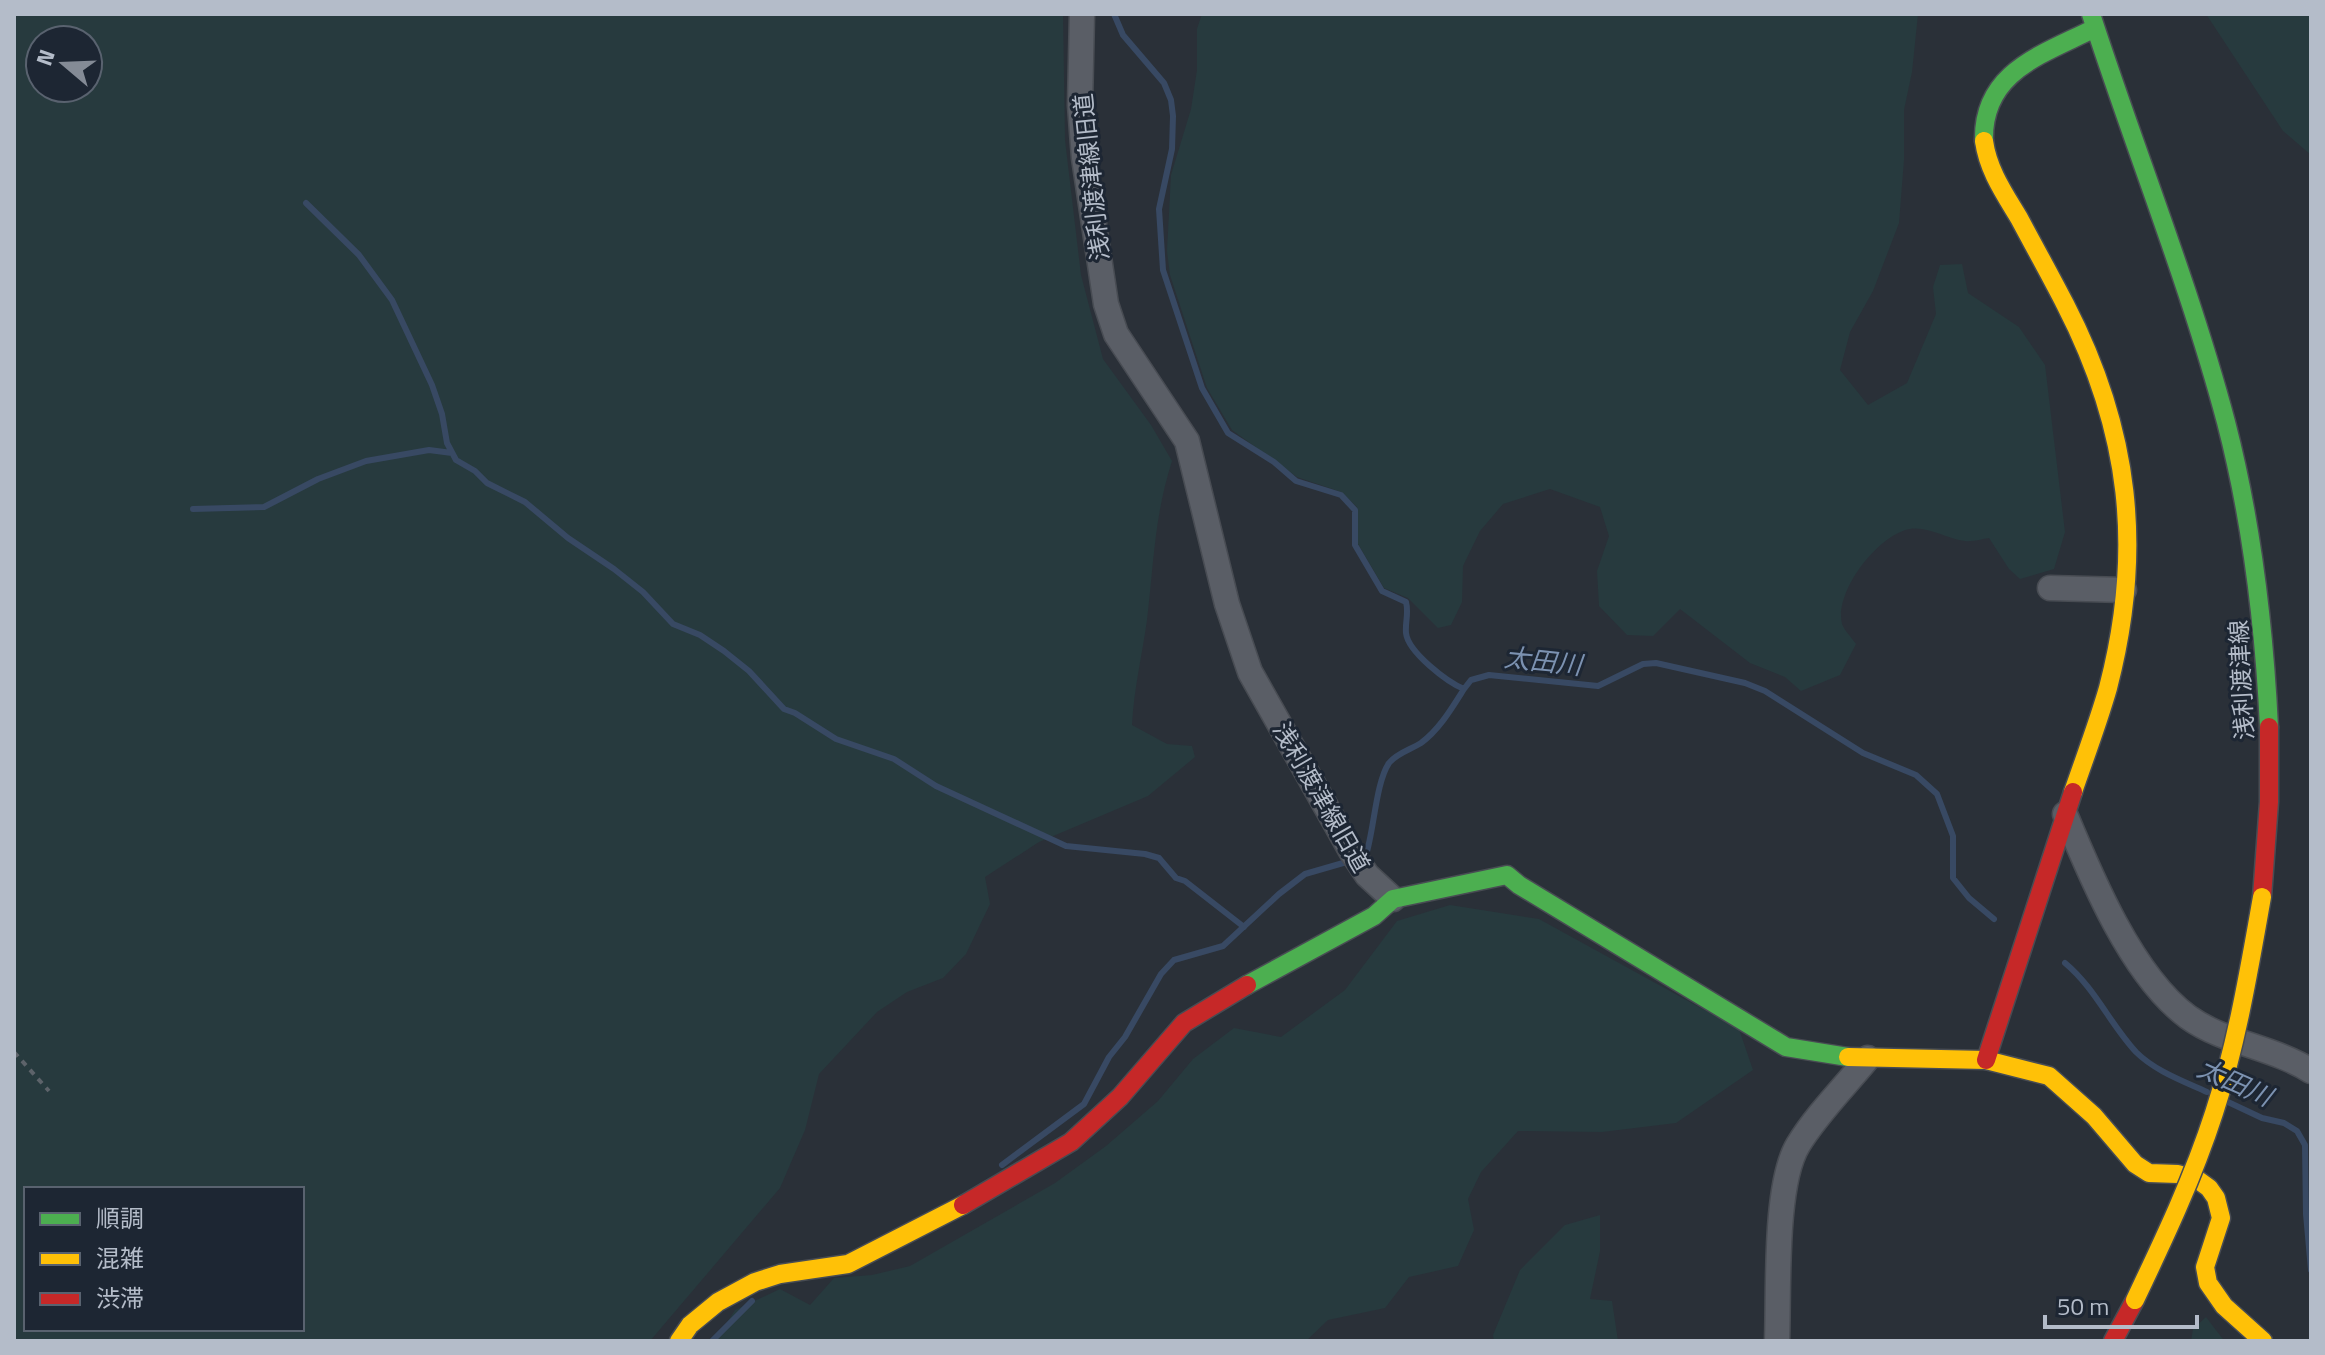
<svg xmlns="http://www.w3.org/2000/svg" width="2325" height="1355" font-family="'Titillium Web','Noto Sans JP',sans-serif">
<style>
.green{fill:#273a3e;fill-rule:evenodd}
.lines{fill:none;stroke-linecap:round;stroke-linejoin:round}
.stream{stroke:#384963;stroke-width:6}
.street-casing{stroke:#484c53;stroke-width:27}
.fast-casing{stroke:#484c53;stroke-width:21}
.slow-casing{stroke:#484c53;stroke-width:21}
.jam-casing{stroke:#484c53;stroke-width:21}
.path{stroke:#5d636a;stroke-width:4;stroke-dasharray:6 6;stroke-linecap:butt}
.street{stroke:#5a5e66;stroke-width:24}
.fast{stroke:#4caf50;stroke-width:18}
.slow{stroke:#ffc107;stroke-width:18}
.jam{stroke:#c62828;stroke-width:18}
.slow-bridge-casing{stroke:#484c53;stroke-width:21;stroke-linecap:butt}
.slow-bridge{stroke:#ffc107;stroke-width:18}
.labels{text-anchor:middle;dominant-baseline:central;stroke-width:6;stroke-linejoin:round;paint-order:stroke}
.street-label{font-size:24px;fill:#b4bcc9;stroke:#1d2633}
.water-label{font-size:26px;font-style:italic;fill:#7c92b1;stroke:#1d2633}
</style>
<rect width="100%" height="100%" fill="#2a3038"/>
<path class="green" d="M 14,14 L 1063,14 L 1065,140 L 1081,275 L 1103,359 L 1151,425 L 1172,461 C 1154,518 1154,562 1147,620 C 1142,656 1134,688 1132,725 L 1167,744 L 1192,746 L 1195,757 L 1148,796 L 1039,842 L 985,877 L 990,904 L 966,954 L 943,978 L 907,992 L 877,1012 L 819,1074 L 805,1130 L 780,1188 L 650,1341 L 14,1341 ZM 88,40 L 88,88 L 40,88 L 40,40 ZM 302,1189 L 302,1329 L 26,1329 L 26,1189 Z
M 1202,14 L 1918,14 L 1912,72 L 1904,110 L 1904,160 L 1899,223 L 1873,291 L 1850,332 L 1840,370 L 1868,405 L 1907,383 L 1936,314 L 1933,287 L 1940,265 L 1962,264 L 1968,293 L 2019,327 L 2045,365 L 2065,532 L 2054,569 L 2020,579 L 2009,569 L 1989,538 C 1982,539 1972,542 1965,541 C 1947,539 1928,526 1910,529 C 1879,534 1834,591 1842,624 C 1844,630 1852,638 1856,644 L 1840,675 L 1801,691 L 1785,677 L 1750,663 L 1680,609 L 1653,636 L 1627,635 L 1599,606 L 1597,571 L 1609,536 L 1600,507 L 1550,489 L 1503,504 L 1480,531 L 1463,566 L 1462,602 L 1451,625 L 1438,628 L 1408,598 L 1384,588 L 1358,544 L 1357,507 L 1341,492 L 1297,477 L 1232,430 L 1207,388 L 1170,275 L 1167,251 L 1171,175 L 1191,109 L 1197,70 L 1197,29 Z
M 2206,14 L 2311,14 L 2311,155 L 2283,131 Z
M 1450,905 L 1539,919 L 1739,1029 L 1753,1070 L 1676,1123 L 1602,1132 L 1518,1131 L 1481,1172 L 1468,1199 L 1474,1230 L 1458,1266 L 1409,1277 L 1385,1308 L 1328,1320 L 1306,1341 L 715,1341 L 735,1310 L 780,1289 L 810,1305 L 834,1278 L 872,1275 L 910,1266 L 1055,1183 L 1106,1146 L 1158,1101 L 1193,1059 L 1234,1028 L 1281,1037 L 1345,990 L 1397,921 Z
M 1600,1215 L 1600,1251 L 1590,1299 L 1612,1301 L 1618,1341 L 1494,1341 L 1493,1335 L 1520,1270 L 1565,1225 Z
M 2206,1317 L 2222,1338 L 2227,1341 L 2191,1341 L 2193,1329 Z"/>
<g class="lines">
<path class="stream" d="M 1114,14 L 1123,35 L 1164,83 L 1171,100 L 1173,116 L 1172,149 L 1159,209 L 1163,270 L 1202,388 L 1228,433 L 1274,462 L 1296,481 L 1341,495 L 1355,510 L 1355,545 L 1382,591 L 1406,602 C 1409,613 1405,622 1406,633 C 1408,652 1447,682 1464,689 L 1471,680 L 1489,675 L 1598,686 L 1643,664 L 1656,663 L 1745,683 L 1765,691 L 1863,753 L 1916,775 L 1937,794 L 1953,836 L 1953,878 L 1969,898 L 1994,919
M 306,203 L 359,255 L 392,300 L 432,385 L 442,414 L 447,443 L 456,460 L 475,471 L 487,483 L 525,502 L 568,538 L 614,569 L 643,592 L 673,624 L 700,635 L 724,651 L 749,671 L 784,709 L 795,713 L 836,739 L 894,759 L 936,786 L 1066,846 L 1145,854 L 1159,858 L 1176,878 L 1185,881 L 1244,927
M 193,509 L 264,507 L 318,479 L 366,461 L 429,450 L 452,453
M 1361,857 L 1366,855 C 1374,830 1376,782 1389,763 C 1397,753 1410,750 1421,743 C 1439,730 1452,708 1464,689
M 2065,963 C 2095,988 2110,1024 2136,1052 C 2155,1071 2183,1081 2207,1092
M 2228,1102 L 2262,1118 L 2284,1123 L 2297,1131 L 2305,1145 L 2306,1214 L 2311,1270
M 1002,1165 L 1084,1104 L 1109,1057 L 1125,1037 L 1161,974 L 1174,960 L 1223,946 L 1279,894 L 1305,874 L 1350,861
M 712,1341 L 752,1301"/>
<g class="street-casing">
<path id="street" d="M 1082,14 L 1080,105 L 1084,158 L 1106,304 L 1116,334 L 1187,441 L 1227,604 L 1250,672 L 1351,851 L 1367,875 L 1393,899
M 2050,588 L 2124,590
M 2065,814 C 2091,877 2132,976 2188,1017 C 2224,1043 2273,1047 2311,1071
M 1777,1341 C 1779,1291 1774,1185 1798,1145 C 1816,1115 1846,1085 1868,1058"/>
</g>
<g class="fast-casing">
<path id="fast" d="M 2091,14 C 2135,150 2189,283 2226,422 C 2252,522 2264,624 2269,727
M 1984,141 C 1982,71 2044,54 2095,28
M 1247,985 L 1374,916 L 1393,899 L 1507,875 L 1519,885 L 1786,1047 L 1848,1057"/>
</g>
<g class="slow-casing">
<path id="slow" d="M 1984,141 C 1988,170 2004,193 2019,218 C 2034,246 2050,275 2065,304 C 2130,430 2144,550 2108,688 C 2098,723 2085,757 2073,792
M 1848,1057 L 1986,1060 L 2049,1076 L 2094,1116 L 2135,1164 L 2149,1173 L 2178,1174 L 2198,1180 L 2209,1188 L 2216,1198 L 2221,1218 L 2205,1267 L 2208,1283 L 2224,1306 L 2263,1341
M 679,1341 L 690,1325 L 718,1302 L 755,1282 L 780,1274 L 848,1264 L 963,1205"/>
</g>
<g class="jam-casing">
<path id="jam" d="M 2262,897 L 2269,802 L 2269,727
M 1986,1060 L 2073,792
M 963,1205 L 1071,1142 L 1120,1097 L 1184,1023 L 1247,985
M 2113,1341 L 2135,1300"/>
</g>
<path class="path" d="M 14,1052 L 49,1091"/>
<use href="#street" class="street"/>
<use href="#fast" class="fast"/>
<use href="#slow" class="slow"/>
<use href="#jam" class="jam"/>
<g class="slow-bridge-casing">
<path id="slow-bridge" d="M 2135,1300 C 2164,1239 2193,1178 2214,1113 C 2237,1043 2249,970 2262,897"/>
</g>
<use href="#slow-bridge" class="slow-bridge"/>
</g>
<g class="labels">
<g class="street-label">
<text transform="translate(1091 177) rotate(-96)">浅利渡津線旧道</text>
<text transform="translate(2241 680) rotate(-93)">浅利渡津線</text>
<text transform="translate(1322 797) rotate(60)">浅利渡津線旧道</text>
</g>
<g class="water-label">
<text transform="translate(1543 661) rotate(6)">太田川</text>
<text transform="translate(2235 1082) rotate(24)">太田川</text>
</g>
</g>
<rect width="2325" height="1355" fill="none" stroke="#b4bcc9" stroke-width="32"/>
<rect x="24" y="1187" width="280" height="144" fill="#1d2633" stroke="#59626f" stroke-width="2"/>
<rect x="40" y="1213" width="40" height="12" fill="#4caf50" stroke="#59626f" stroke-width="2"/>
<text x="96" y="1227" font-size="24" fill="#b4bcc9">順調</text>
<rect x="40" y="1253" width="40" height="12" fill="#ffc107" stroke="#59626f" stroke-width="2"/>
<text x="96" y="1267" font-size="24" fill="#b4bcc9">混雑</text>
<rect x="40" y="1293" width="40" height="12" fill="#c62828" stroke="#59626f" stroke-width="2"/>
<text x="96" y="1307" font-size="24" fill="#b4bcc9">渋滞</text>
<g transform="translate(64 64) rotate(289)"><circle r="38" fill="#1d2633" stroke="#59626f" stroke-width="2"/>
<path d="M0-6L14 30L0 20L-14 30Z" fill="#848b96"/>
<text y="-12" font-size="22" font-weight="bold" text-anchor="middle" fill="#b4bcc9">N</text>
</g>
<path d="M2045 1315v12h152v-12" fill="none" stroke="#b4bcc9" stroke-width="4"/>
<text x="2057" y="1315" font-size="24" fill="#b4bcc9" stroke="#1d2633" stroke-width="6" paint-order="stroke">50 m</text>
</svg>
